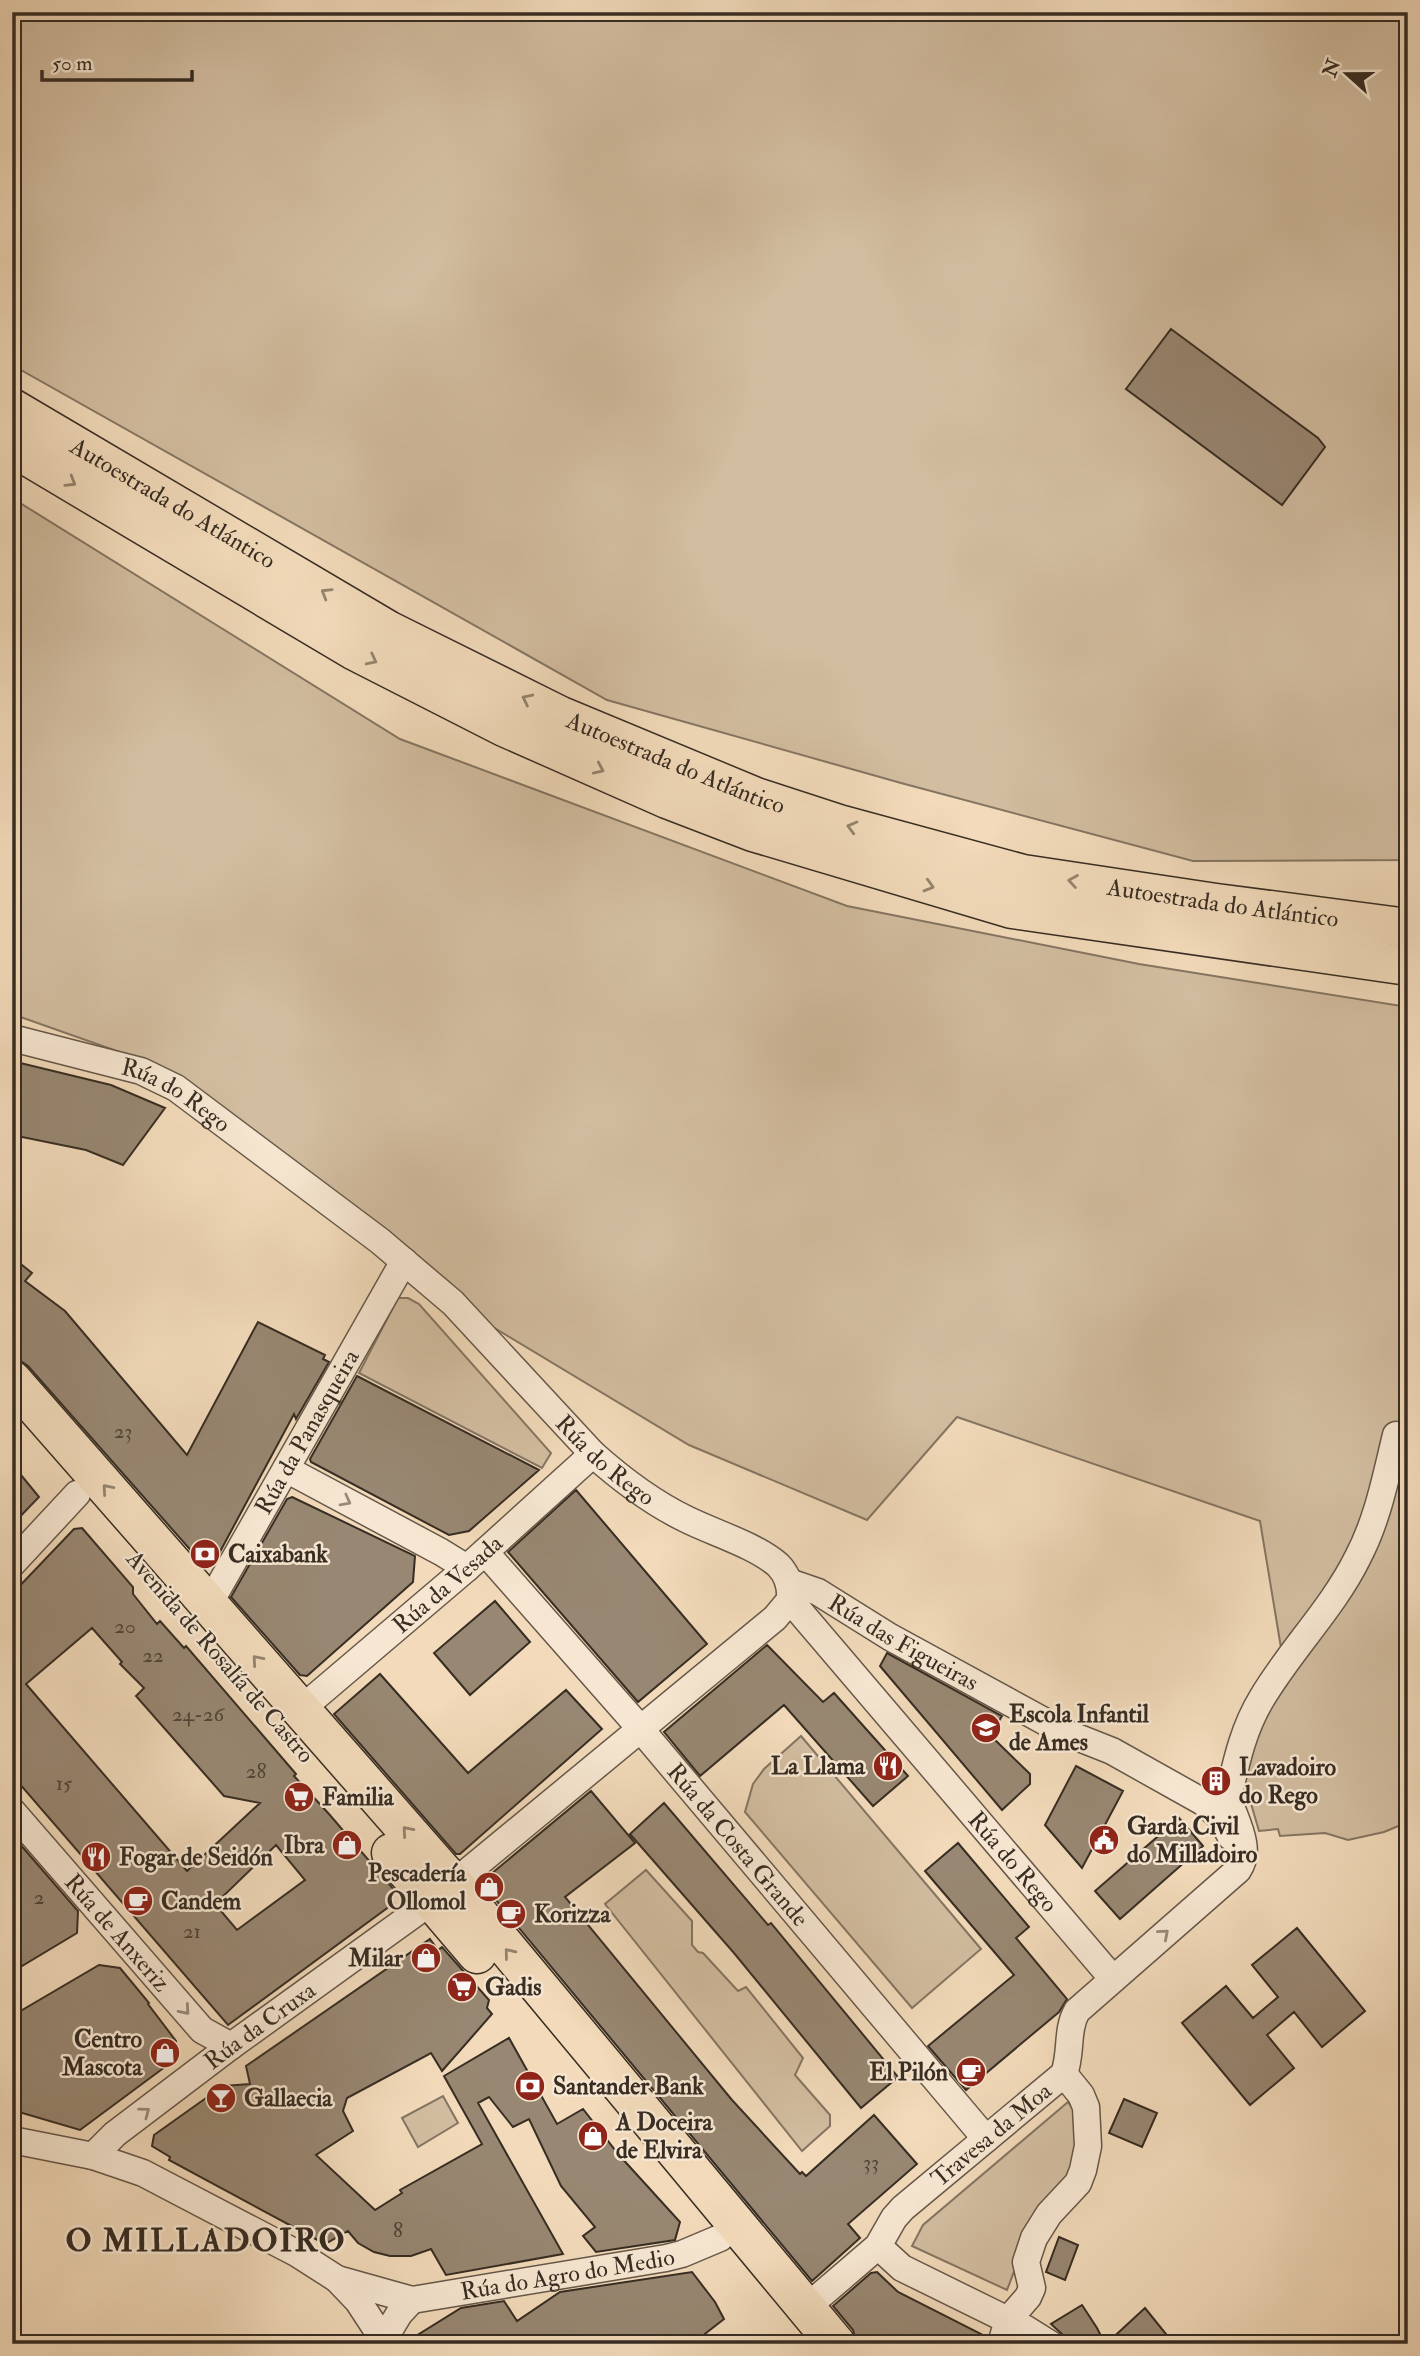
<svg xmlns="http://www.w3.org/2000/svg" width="1420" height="2356" font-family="'IM FELL Double Pica',serif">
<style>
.green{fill:#d2bda0;stroke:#847562;stroke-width:2}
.building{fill:#988772;stroke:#372d23;stroke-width:2;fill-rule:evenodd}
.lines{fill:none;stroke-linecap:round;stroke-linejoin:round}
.minor-casing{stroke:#665849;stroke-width:29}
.highway-casing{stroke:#372d23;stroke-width:41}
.minor{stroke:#f7e7d2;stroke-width:26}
.highway{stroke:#f2daba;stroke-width:38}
.oneway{stroke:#94846e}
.oneway2{stroke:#978a7a}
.labels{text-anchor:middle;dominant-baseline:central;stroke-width:5;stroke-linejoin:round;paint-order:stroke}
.number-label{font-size:21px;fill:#4f4437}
.street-label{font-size:24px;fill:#372d23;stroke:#f7e7d2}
.poi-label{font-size:24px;font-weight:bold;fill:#372d23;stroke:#f7e7d2;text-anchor:start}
.district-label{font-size:32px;font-weight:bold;letter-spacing:2px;fill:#372d23;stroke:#f7e7d2}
</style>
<rect width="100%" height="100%" fill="#f2daba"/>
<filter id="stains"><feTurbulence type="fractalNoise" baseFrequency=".00286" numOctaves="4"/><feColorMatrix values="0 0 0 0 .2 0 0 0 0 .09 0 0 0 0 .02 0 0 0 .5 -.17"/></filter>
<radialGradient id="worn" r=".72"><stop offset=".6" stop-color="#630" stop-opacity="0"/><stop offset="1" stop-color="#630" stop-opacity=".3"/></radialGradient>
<path class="green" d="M 12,12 L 1408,12 L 1408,860 L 1193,861 L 901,783 L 607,700 L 12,365 Z
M 12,498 L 400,739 L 847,906 L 1139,964 L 1408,1007 L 1408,1822 L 1384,1832 L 1348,1840 L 1325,1833 L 1280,1836 L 1278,1829 L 1259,1831 L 1245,1783 L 1252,1746 L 1266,1714 L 1287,1684 L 1260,1521 L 957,1417 L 867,1520 L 689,1445 L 453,1303 L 162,1067 L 12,1014 Z
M 398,1298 L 408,1298 L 419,1304 L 551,1453 L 542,1468 L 359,1373 Z
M 801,1736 L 981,1949 L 912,2008 L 745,1812 L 753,1784 L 764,1769 Z
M 646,1870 L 692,1921 L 692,1945 L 698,1952 L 703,1953 L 738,1991 L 746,1987 L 803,2058 L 795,2075 L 830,2115 L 830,2126 L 802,2151 L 605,1904 Z
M 443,2096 L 458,2123 L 418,2147 L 402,2118 Z
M 1068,2102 L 1075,2112 L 1077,2161 L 1028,2235 L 1007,2290 L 912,2246 L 923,2225 Z"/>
<path class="building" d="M 1171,329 L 1318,438 L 1325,447 L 1282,505 L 1126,389 Z
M 12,1061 L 111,1085 L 165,1108 L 123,1165 L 86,1150 L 12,1135 Z
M 12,1257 L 32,1273 L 25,1281 L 65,1311 L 187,1455 L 258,1322 L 325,1355 L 323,1359 L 329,1362 L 296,1419 L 294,1414 L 215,1561 L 202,1563 L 28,1366 L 12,1355 Z
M 357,1376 L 539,1470 L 469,1531 L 449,1535 L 311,1462 L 310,1459 Z
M 12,1464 L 39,1497 L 12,1525 Z
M 576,1490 L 707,1644 L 638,1702 L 508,1552 Z
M 292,1497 L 415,1556 L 413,1582 L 307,1676 L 300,1675 L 231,1597 L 287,1499 Z
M 82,1528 L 133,1587 L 133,1594 L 157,1624 L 160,1621 L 184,1648 L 186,1646 L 296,1774 L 294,1776 L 329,1814 L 396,1892 L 389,1897 L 394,1903 L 228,2025 L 12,1775 L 12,1594 L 74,1529 ZM 92,1628 L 122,1662 L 120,1664 L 144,1688 L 136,1696 L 224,1796 L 260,1803 L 187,1871 L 26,1684 ZM 276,1845 L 305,1880 L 237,1930 L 215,1904 Z
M 495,1601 L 530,1642 L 470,1695 L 434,1653 Z
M 767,1645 L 823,1702 L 834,1693 L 908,1776 L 873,1806 L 784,1705 L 700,1776 L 664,1732 Z
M 887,1653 L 1002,1716 L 990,1735 L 1030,1774 L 1030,1784 L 1002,1810 L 880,1666 Z
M 380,1674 L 468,1773 L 566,1690 L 602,1729 L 460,1854 L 456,1854 L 334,1714 Z
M 1076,1766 L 1123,1791 L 1082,1868 L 1045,1825 Z
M 591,1791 L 635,1843 L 565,1897 L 732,2100 L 800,2174 L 802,2172 L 806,2176 L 874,2115 L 917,2164 L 848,2224 L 860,2238 L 812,2281 L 485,1887 L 485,1879 Z
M 664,1803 L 768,1925 L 771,1923 L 898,2077 L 861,2108 L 734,1953 L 630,1834 Z
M 1179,1818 L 1203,1846 L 1120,1919 L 1095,1891 Z
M 12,1835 L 78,1911 L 77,1933 L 12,1972 Z
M 958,1843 L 1029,1927 L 1016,1938 L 1067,1999 L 1059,2012 L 966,2090 L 928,2046 L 1014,1975 L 925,1871 Z
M 1297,1928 L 1365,2011 L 1322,2047 L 1294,2012 L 1267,2035 L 1294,2068 L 1250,2105 L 1182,2023 L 1226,1986 L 1253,2018 L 1278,1997 L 1252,1965 Z
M 430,1939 L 438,1950 L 442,1947 L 489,2000 L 487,2008 L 492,2014 L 442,2071 L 431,2053 L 347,2098 L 343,2111 L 353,2131 L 316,2155 L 375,2210 L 402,2193 L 400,2190 L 482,2144 L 444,2076 L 509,2038 L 557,2124 L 583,2109 L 619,2155 L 680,2222 L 675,2240 L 596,2252 L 583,2236 L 595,2227 L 561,2186 L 529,2119 L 513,2127 L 489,2097 L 478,2103 L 563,2254 L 446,2275 L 431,2249 L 411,2256 L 390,2256 L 374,2252 L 358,2243 L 348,2231 L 325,2244 L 169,2160 L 170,2157 L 152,2146 L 154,2135 L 223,2086 L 250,2084 L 246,2066 Z
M 99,1965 L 120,1968 L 149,2003 L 148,2004 L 176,2041 L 173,2061 L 80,2130 L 12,2110 L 12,2016 Z
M 1124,2099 L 1157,2113 L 1142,2147 L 1109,2133 Z
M 1059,2237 L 1078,2245 L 1065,2280 L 1046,2272 Z
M 692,2272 L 715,2302 L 724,2319 L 692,2344 L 403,2344 L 461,2308 L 504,2301 L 517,2321 L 560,2292 Z
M 877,2272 L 898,2292 L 987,2337 L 986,2344 L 857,2344 L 853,2330 L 833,2306 L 871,2273 Z
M 1082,2305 L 1097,2328 L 1105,2344 L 1066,2344 L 1064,2336 L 1051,2324 Z
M 1145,2308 L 1174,2344 L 1106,2344 Z"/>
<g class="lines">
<g class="minor-casing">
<g id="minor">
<path id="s1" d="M 12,1038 L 141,1071 L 176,1088 L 380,1241 L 453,1303 L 593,1454 C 621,1479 651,1502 686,1519 C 714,1533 755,1545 778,1565 C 788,1575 791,1586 790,1600 L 1113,1979"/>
<path d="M 286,1469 L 441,1552 L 467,1568"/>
<path id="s2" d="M 485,1552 L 632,1719 L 986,2139"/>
<path d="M 12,1564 L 77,1494"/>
<path id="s3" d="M 789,1582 L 818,1592 L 890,1637 L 1064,1732 L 1112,1751 L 1203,1802 L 1221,1818 L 1231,1837"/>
<path id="s4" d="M 209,1604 L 404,1261"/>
<path id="s5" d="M 300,1710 L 467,1568 L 593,1454"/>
<path d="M 1228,1798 C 1236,1763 1243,1729 1262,1698 C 1291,1649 1333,1608 1358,1557 C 1378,1519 1386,1476 1396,1435"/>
<path id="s6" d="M 12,1811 L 202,2030 L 231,2046"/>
<path id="s7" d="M 12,2140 L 93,2156 L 143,2173 L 298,2254 L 337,2279 L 412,2300 L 666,2258 L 682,2254 L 720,2238"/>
<path id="s8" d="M 93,2156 L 115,2134 L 231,2046 L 432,1901 L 775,1618 L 790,1600"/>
<path d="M 878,2246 L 902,2268 L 1026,2329 L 1050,2344"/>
<path d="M 337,2279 L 358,2301 L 386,2344"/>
<path id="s9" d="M 807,2307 L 878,2246 L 894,2218 L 903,2208 L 1064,2074 C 1072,2053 1066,2030 1077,2011 L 1238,1870 C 1253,1849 1235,1820 1228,1798"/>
<path d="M 384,2339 L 399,2314 L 412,2300"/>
<path d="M 1001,2344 L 1008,2320 L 1028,2297 L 1032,2288 L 1026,2262 L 1034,2238 L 1049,2214 L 1078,2183 L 1083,2170 L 1088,2146 L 1086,2107 L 1081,2095 L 1064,2074"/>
</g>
</g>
<g class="highway-casing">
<g id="highway">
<path id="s10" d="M 12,408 L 388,630 L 561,716 L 756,797 L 839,824 L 1023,874 L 1216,903 L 1408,928"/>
<path d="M 12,447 L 353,650 L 504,727 L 667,799 L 753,832 L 1012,909 L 1408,966"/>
<path d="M 12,1380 L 452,1882 L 836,2344"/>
<path d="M 391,1853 L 477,1954"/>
</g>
</g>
<use href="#minor" class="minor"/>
<use href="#highway" class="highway"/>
</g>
<defs><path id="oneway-chevron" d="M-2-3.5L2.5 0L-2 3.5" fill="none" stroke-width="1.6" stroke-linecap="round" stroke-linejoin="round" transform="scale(1.75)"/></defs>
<g class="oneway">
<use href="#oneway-chevron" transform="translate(71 482) rotate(31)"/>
<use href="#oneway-chevron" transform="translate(326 593) rotate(-149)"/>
<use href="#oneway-chevron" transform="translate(372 660) rotate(27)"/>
<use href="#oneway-chevron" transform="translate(527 699) rotate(-154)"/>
<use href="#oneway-chevron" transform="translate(599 769) rotate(24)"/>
<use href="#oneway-chevron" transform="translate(852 827) rotate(-165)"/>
<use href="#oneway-chevron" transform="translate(1073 881) rotate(-171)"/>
<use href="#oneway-chevron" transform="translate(929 886) rotate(16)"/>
<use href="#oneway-chevron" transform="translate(107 1489) rotate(-131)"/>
<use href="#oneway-chevron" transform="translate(257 1660) rotate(-131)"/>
<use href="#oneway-chevron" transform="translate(407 1831) rotate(-131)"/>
<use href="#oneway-chevron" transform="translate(509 1953) rotate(-129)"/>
</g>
<g class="oneway2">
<use href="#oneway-chevron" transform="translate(346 1501) rotate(28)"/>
<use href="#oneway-chevron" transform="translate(1164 1934) rotate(-41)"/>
<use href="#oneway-chevron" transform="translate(185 2010) rotate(49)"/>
<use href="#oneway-chevron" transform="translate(145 2112) rotate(-37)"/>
</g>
<defs>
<g id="bank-disc" transform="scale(1.575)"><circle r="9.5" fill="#8f2418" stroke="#f7e7d2"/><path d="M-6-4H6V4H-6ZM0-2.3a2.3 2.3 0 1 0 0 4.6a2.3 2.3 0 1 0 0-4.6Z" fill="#fff"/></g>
<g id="school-disc" transform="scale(1.575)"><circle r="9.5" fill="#8f2418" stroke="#f7e7d2"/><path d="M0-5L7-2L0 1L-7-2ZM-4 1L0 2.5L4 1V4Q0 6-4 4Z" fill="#fff"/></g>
<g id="restaurant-disc" transform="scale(1.575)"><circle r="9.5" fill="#8f2418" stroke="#f7e7d2"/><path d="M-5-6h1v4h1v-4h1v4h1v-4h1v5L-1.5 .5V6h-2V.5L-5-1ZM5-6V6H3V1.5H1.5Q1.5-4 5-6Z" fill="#fff"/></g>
<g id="building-disc" transform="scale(1.575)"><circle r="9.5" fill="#8f2418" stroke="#f7e7d2"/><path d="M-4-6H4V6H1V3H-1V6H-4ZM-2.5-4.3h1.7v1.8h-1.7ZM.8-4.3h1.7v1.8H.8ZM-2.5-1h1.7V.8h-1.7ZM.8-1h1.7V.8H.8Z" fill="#fff"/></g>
<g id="supermarket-disc" transform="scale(1.575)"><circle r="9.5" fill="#8f2418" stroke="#f7e7d2"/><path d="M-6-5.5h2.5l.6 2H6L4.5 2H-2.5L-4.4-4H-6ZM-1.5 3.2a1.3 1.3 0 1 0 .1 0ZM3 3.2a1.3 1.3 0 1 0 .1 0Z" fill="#fff"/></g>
<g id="civic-disc" transform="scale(1.575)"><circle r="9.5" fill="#8f2418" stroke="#f7e7d2"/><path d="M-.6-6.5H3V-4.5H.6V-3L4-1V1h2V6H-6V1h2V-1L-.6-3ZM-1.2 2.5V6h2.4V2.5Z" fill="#fff"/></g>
<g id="shop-disc" transform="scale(1.575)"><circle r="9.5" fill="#8f2418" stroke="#f7e7d2"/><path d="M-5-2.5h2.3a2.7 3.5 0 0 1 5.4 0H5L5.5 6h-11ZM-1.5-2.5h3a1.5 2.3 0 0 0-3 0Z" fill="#fff"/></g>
<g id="cafe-disc" transform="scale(1.575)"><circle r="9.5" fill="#8f2418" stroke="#f7e7d2"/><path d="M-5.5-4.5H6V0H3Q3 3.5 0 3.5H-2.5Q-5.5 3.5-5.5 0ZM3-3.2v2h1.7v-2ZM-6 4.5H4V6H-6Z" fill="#fff"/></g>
<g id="bar-disc" transform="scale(1.575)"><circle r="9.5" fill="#8f2418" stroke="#f7e7d2"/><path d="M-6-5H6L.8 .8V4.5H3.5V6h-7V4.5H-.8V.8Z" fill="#fff"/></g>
</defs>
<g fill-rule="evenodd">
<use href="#bank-disc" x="205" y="1554"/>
<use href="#school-disc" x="986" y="1728"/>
<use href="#restaurant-disc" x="888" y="1766"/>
<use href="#building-disc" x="1216" y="1781"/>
<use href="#supermarket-disc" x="299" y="1797"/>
<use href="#civic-disc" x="1104" y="1840"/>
<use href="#shop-disc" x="347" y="1845"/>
<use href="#restaurant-disc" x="96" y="1857"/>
<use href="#shop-disc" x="489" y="1887"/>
<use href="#cafe-disc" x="138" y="1901"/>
<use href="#cafe-disc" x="511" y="1914"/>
<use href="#shop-disc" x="426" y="1958"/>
<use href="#supermarket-disc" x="462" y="1987"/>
<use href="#shop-disc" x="165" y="2053"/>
<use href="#cafe-disc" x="971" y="2072"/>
<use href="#bank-disc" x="530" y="2086"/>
<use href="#bar-disc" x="221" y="2098"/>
<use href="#shop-disc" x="593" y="2136"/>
</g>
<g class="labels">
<g class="number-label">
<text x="123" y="1431">23</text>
<text x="125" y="1626">20</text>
<text x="153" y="1655">22</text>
<text x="198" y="1714">24-26</text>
<text x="256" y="1771">28</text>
<text x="64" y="1783">15</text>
<text x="39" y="1897">2</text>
<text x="192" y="1931">21</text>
<text x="871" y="2162">33</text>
<text x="398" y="2230">8</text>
</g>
<g class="street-label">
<text stroke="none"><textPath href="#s10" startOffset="187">Autoestrada do Atlántico</textPath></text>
<text stroke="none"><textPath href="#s10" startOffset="754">Autoestrada do Atlántico</textPath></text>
<text stroke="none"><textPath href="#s10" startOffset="1321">Autoestrada do Atlántico</textPath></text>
<text stroke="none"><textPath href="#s1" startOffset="175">Rúa do Rego</textPath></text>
<text stroke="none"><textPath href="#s4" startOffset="198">Rúa da Panasqueira</textPath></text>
<text stroke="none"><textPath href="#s1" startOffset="742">Rúa do Rego</textPath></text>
<text stroke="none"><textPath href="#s5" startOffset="194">Rúa da Vesada</textPath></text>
<text stroke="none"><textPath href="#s3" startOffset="130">Rúa das Figueiras</textPath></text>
<text transform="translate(220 1657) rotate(49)">Avenida de Rosalía de Castro</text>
<text stroke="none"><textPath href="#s2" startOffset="387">Rúa da Costa Grande</textPath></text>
<text stroke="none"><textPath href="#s1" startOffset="1328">Rúa do Rego</textPath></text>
<text stroke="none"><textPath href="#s6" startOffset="161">Rúa de Anxeriz</textPath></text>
<text stroke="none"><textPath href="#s8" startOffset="212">Rúa da Cruxa</textPath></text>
<text stroke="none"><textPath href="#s9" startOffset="254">Travesa da Moa</textPath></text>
<text stroke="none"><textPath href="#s7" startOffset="592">Rúa do Agro do Medio</textPath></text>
</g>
<g class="poi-label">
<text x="228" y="1554">Caixabank</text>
<text x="1009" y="1714">Escola Infantil<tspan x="1009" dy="28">de Ames</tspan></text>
<text x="865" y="1766" text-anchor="end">La Llama</text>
<text x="1239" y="1767">Lavadoiro<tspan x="1239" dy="28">do Rego</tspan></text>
<text x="322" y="1797">Familia</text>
<text x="1127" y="1826">Garda Civil<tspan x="1127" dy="28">do Milladoiro</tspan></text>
<text x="324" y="1845" text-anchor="end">Ibra</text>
<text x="119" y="1857">Fogar de Seidón</text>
<text x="466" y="1873" text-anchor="end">Pescadería<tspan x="466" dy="28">Ollomol</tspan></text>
<text x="161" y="1901">Candem</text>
<text x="534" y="1914">Korizza</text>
<text x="403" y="1958" text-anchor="end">Milar</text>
<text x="485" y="1987">Gadis</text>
<text x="142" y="2039" text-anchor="end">Centro<tspan x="142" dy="28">Mascota</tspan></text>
<text x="948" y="2072" text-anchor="end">El Pilón</text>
<text x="553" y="2086">Santander Bank</text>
<text x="244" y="2098">Gallaecia</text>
<text x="616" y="2122">A Doceira<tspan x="616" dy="28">de Elvira</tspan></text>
</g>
<g class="district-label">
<text x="206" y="2241">O MILLADOIRO</text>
</g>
</g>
<rect width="1420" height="2356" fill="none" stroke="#f2daba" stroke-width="42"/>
<rect x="14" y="14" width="1392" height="2328" fill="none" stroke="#372d23" stroke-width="3.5"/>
<rect x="21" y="21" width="1378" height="2314" fill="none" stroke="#372d23" stroke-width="2"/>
<g transform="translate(1347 74) rotate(291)" stroke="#f7e7d2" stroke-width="5" paint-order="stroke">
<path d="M0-5L12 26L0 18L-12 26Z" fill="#372d23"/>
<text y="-10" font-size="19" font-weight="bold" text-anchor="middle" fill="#372d23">N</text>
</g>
<path d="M42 70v10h150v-10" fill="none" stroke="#372d23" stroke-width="3.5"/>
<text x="52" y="70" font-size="21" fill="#372d23" stroke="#f7e7d2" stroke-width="5" paint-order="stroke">50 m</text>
<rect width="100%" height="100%" filter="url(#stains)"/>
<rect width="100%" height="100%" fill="url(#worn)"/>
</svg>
